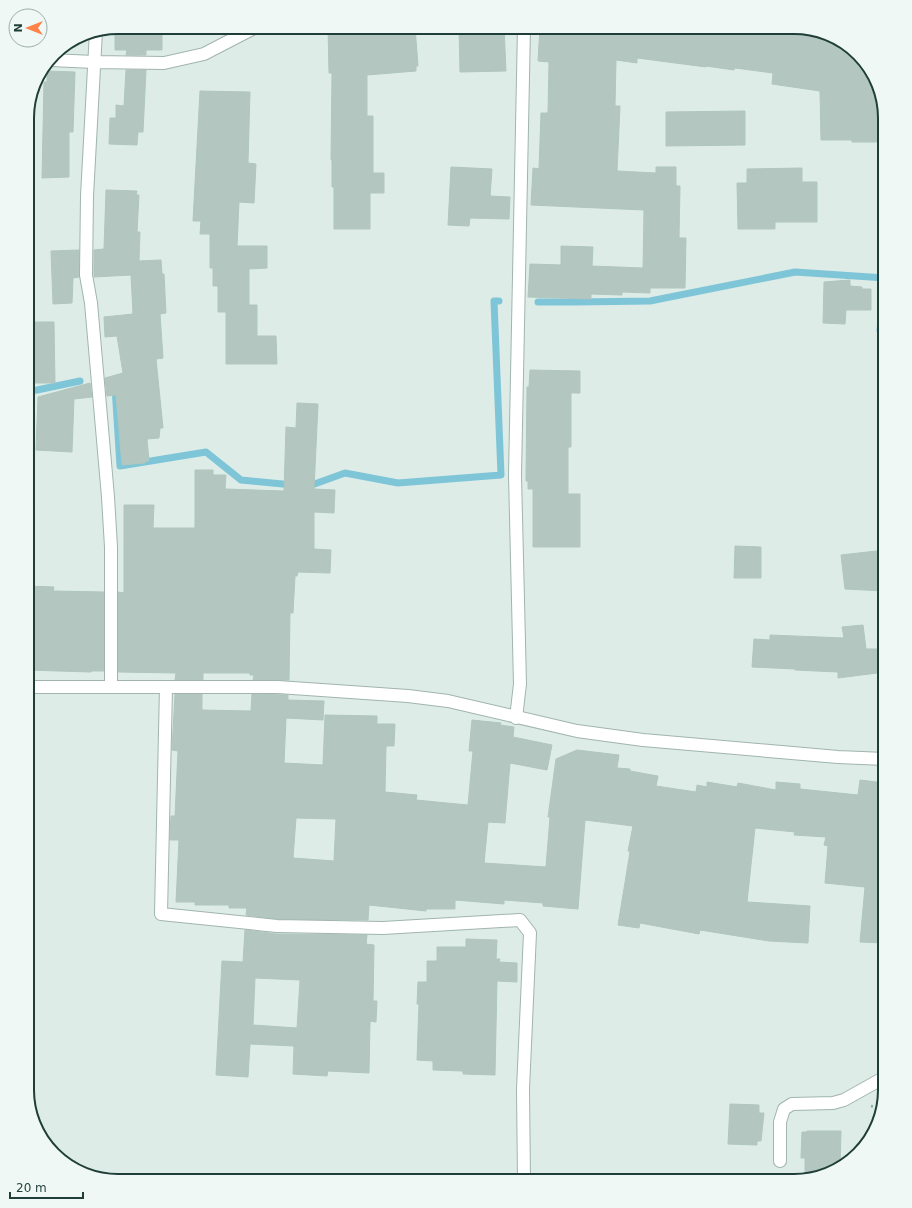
<svg xmlns="http://www.w3.org/2000/svg" width="912" height="1208" font-family="'DejaVu Sans',sans-serif">
<style>
.lines{fill:none;stroke-linecap:round;stroke-linejoin:round}
.stream{stroke:#7fc5d8;stroke-width:7}
.building{fill:#b3c7c0;stroke:#b0c6be;fill-rule:evenodd}
.minor-casing{stroke:#a1b4af;stroke-width:14}
.path{stroke:#7bb4a5;stroke-width:2.5;stroke-dasharray:2 3;stroke-linecap:butt}
.minor{stroke:#fff;stroke-width:12}
.rim{fill:none;stroke:#1e3e37;stroke-width:2}
</style>
<rect width="100%" height="100%" fill="#deece7"/>
<g class="lines">
<path class="stream" d="M 538,302 L 576,302 L 650,301 L 795,272 L 885,278
M 885,335 L 880,330 L 885,295
M 115,387 L 120,466 L 206,452 L 241,480 L 293,485
M 27,391 L 37,390 L 80,381
M 305,486 L 309,486 L 345,473 L 398,483 L 501,475 L 494,301 L 499,301"/>
</g>
<path class="building" d="M 118,27 L 162,27 L 162,50 L 146,50 L 146,55 L 126,55 L 127,50 L 115,50 L 115,28 Z
M 328,27 L 415,27 L 418,66 L 416,66 L 416,71 L 367,75 L 367,116 L 373,116 L 373,173 L 384,173 L 384,193 L 370,193 L 370,229 L 334,229 L 334,187 L 332,187 L 332,160 L 331,160 L 332,73 L 329,73 Z
M 459,27 L 504,27 L 506,71 L 460,72 Z
M 540,27 L 799,27 L 840,39 L 870,68 L 880,100 L 880,142 L 852,142 L 852,140 L 821,140 L 820,91 L 772,84 L 773,73 L 735,68 L 734,70 L 706,66 L 706,67 L 637,58 L 637,63 L 616,60 L 615,106 L 620,106 L 617,171 L 656,173 L 656,167 L 676,167 L 676,186 L 680,186 L 679,238 L 686,238 L 685,288 L 650,288 L 650,293 L 622,292 L 622,295 L 591,294 L 591,299 L 528,297 L 530,264 L 561,265 L 561,246 L 593,247 L 592,266 L 643,268 L 644,210 L 531,205 L 533,168 L 539,169 L 541,113 L 548,113 L 549,62 L 538,61 Z
M 126,70 L 146,70 L 143,132 L 138,132 L 137,145 L 109,144 L 110,118 L 116,118 L 116,105 L 124,106 Z
M 47,71 L 75,72 L 73,132 L 69,132 L 69,177 L 42,178 L 44,82 L 47,82 Z
M 200,91 L 250,92 L 248,163 L 256,164 L 254,203 L 239,202 L 237,246 L 267,246 L 267,268 L 249,269 L 249,305 L 257,305 L 257,336 L 276,336 L 277,364 L 226,364 L 226,312 L 218,312 L 218,286 L 213,286 L 213,268 L 210,268 L 210,234 L 200,234 L 201,221 L 193,221 Z
M 745,111 L 745,145 L 666,146 L 666,112 Z
M 451,167 L 492,169 L 490,196 L 510,197 L 509,219 L 470,218 L 469,226 L 448,225 Z
M 802,168 L 802,182 L 817,182 L 817,222 L 775,222 L 775,229 L 738,229 L 737,183 L 747,183 L 747,169 Z
M 106,190 L 137,191 L 136,195 L 139,195 L 137,232 L 140,232 L 139,261 L 161,260 L 162,274 L 164,274 L 166,313 L 160,314 L 163,358 L 156,359 L 163,428 L 160,428 L 159,438 L 147,439 L 149,461 L 145,461 L 145,463 L 122,465 L 116,395 L 107,396 L 105,378 L 123,373 L 117,336 L 105,337 L 104,317 L 133,314 L 131,275 L 94,277 L 94,250 L 104,249 Z
M 79,250 L 79,277 L 73,278 L 72,303 L 53,304 L 51,251 Z
M 850,280 L 850,286 L 862,287 L 862,289 L 871,289 L 871,310 L 846,310 L 845,324 L 823,323 L 824,282 Z
M 27,322 L 54,322 L 55,383 L 27,383 Z
M 530,370 L 580,371 L 580,393 L 571,393 L 571,447 L 568,447 L 568,494 L 580,494 L 580,547 L 533,547 L 533,489 L 528,489 L 528,481 L 526,481 L 527,387 L 529,387 Z
M 90,383 L 92,397 L 74,399 L 72,452 L 36,450 L 38,397 Z
M 297,403 L 318,404 L 314,489 L 335,490 L 334,513 L 314,512 L 314,549 L 331,550 L 330,573 L 298,572 L 297,576 L 295,576 L 293,613 L 290,613 L 289,680 L 253,680 L 254,675 L 250,675 L 250,673 L 203,673 L 203,680 L 175,680 L 176,673 L 118,672 L 118,592 L 124,593 L 124,505 L 154,505 L 153,528 L 195,528 L 195,470 L 213,470 L 213,475 L 226,475 L 225,489 L 284,491 L 286,427 L 296,428 Z
M 735,546 L 761,547 L 761,578 L 734,578 Z
M 885,550 L 885,591 L 845,589 L 841,555 Z
M 27,586 L 54,587 L 53,591 L 104,592 L 104,671 L 91,671 L 91,672 L 27,670 Z
M 863,625 L 866,649 L 885,649 L 885,672 L 838,678 L 838,672 L 795,670 L 795,669 L 752,667 L 754,639 L 770,640 L 770,635 L 844,638 L 842,627 Z
M 175,694 L 202,694 L 202,710 L 251,711 L 252,694 L 288,695 L 288,700 L 324,701 L 323,720 L 286,718 L 284,763 L 323,765 L 325,715 L 377,716 L 377,724 L 395,724 L 394,746 L 386,746 L 385,792 L 417,795 L 416,800 L 468,805 L 473,751 L 469,751 L 472,720 L 501,723 L 500,725 L 514,727 L 513,737 L 552,745 L 547,770 L 510,763 L 505,823 L 488,822 L 484,863 L 546,867 L 550,817 L 548,817 L 556,759 L 577,750 L 619,755 L 617,768 L 630,769 L 630,771 L 658,776 L 656,786 L 696,792 L 697,785 L 707,787 L 707,782 L 737,787 L 738,783 L 776,790 L 776,782 L 800,784 L 800,789 L 858,795 L 860,780 L 885,783 L 885,811 L 878,868 L 885,868 L 885,943 L 860,942 L 865,887 L 825,883 L 828,846 L 824,845 L 826,837 L 794,835 L 795,832 L 755,828 L 747,902 L 810,906 L 808,943 L 769,941 L 700,930 L 699,934 L 640,923 L 639,928 L 618,925 L 630,852 L 628,851 L 633,826 L 585,820 L 578,909 L 543,906 L 543,903 L 504,900 L 504,904 L 455,900 L 455,909 L 426,909 L 426,911 L 369,905 L 368,920 L 277,919 L 246,915 L 247,908 L 229,908 L 229,905 L 195,905 L 195,902 L 176,902 L 179,840 L 170,840 L 171,816 L 175,816 L 178,751 L 172,750 ZM 296,818 L 336,819 L 334,861 L 293,858 Z
M 245,930 L 277,934 L 367,935 L 366,944 L 374,945 L 373,1001 L 377,1001 L 376,1022 L 370,1021 L 369,1073 L 328,1071 L 327,1076 L 293,1074 L 294,1046 L 250,1044 L 248,1077 L 216,1075 L 222,961 L 243,962 ZM 255,978 L 300,980 L 297,1028 L 253,1025 Z
M 466,939 L 497,940 L 496,959 L 500,959 L 499,962 L 517,963 L 517,982 L 497,981 L 495,1075 L 463,1074 L 463,1071 L 433,1070 L 433,1061 L 417,1060 L 419,1004 L 417,1004 L 418,982 L 427,982 L 427,961 L 437,961 L 437,947 L 466,947 Z
M 730,1104 L 759,1105 L 759,1113 L 764,1113 L 761,1141 L 757,1141 L 757,1145 L 728,1144 Z
M 807,1131 L 841,1131 L 840,1167 L 805,1178 L 805,1158 L 801,1158 L 802,1132 L 807,1132 Z"/>
<g class="lines">
<g class="minor-casing">
<path id="minor" d="M 96,31 L 87,196 L 86,275 L 91,303 L 108,497 L 111,547 L 111,686
M 50,60 L 94,62 L 164,63 L 204,54 L 256,27
M 27,687 L 278,687 L 408,696 L 448,701 L 577,731 L 643,740 L 838,757 L 885,759
M 166,687 L 161,914 L 277,926 L 383,928 L 520,920 L 530,933 L 523,1089 L 524,1181
M 516,718 L 520,684 L 515,475 L 524,27
M 780,1161 L 780,1122 L 784,1109 L 792,1104 L 833,1103 L 844,1100 L 885,1077"/>
</g>
<path class="path" d="M 871,1106 L 880,1108"/>
<use href="#minor" class="minor"/>
</g>
<path d="M0 0H912V1208H0ZM118 34H794A84 84 0 0 1 878 118V1090A84 84 0 0 1 794 1174H118A84 84 0 0 1 34 1090V118A84 84 0 0 1 118 34Z" fill="#eff8f4" fill-rule="evenodd"/>
<path class="rim" d="M118 34H794A84 84 0 0 1 878 118V1090A84 84 0 0 1 794 1174H118A84 84 0 0 1 34 1090V118A84 84 0 0 1 118 34Z"/>
<g transform="translate(28 28) rotate(270)"><circle r="19" fill="#eff8f4" stroke="#9baea8"/>
<path d="M0-3L7 15L0 10L-7 15Z" fill="#ff8249"/>
<text y="-6" font-size="11" font-weight="bold" text-anchor="middle" fill="#1e3e37">N</text>
</g>
<path d="M10 1192v6h73v-6" fill="none" stroke="#1e3e37" stroke-width="2"/>
<text x="16" y="1192" font-size="12" fill="#1e3e37" stroke="#eff8f4" stroke-width="3" paint-order="stroke">20 m</text>
</svg>
